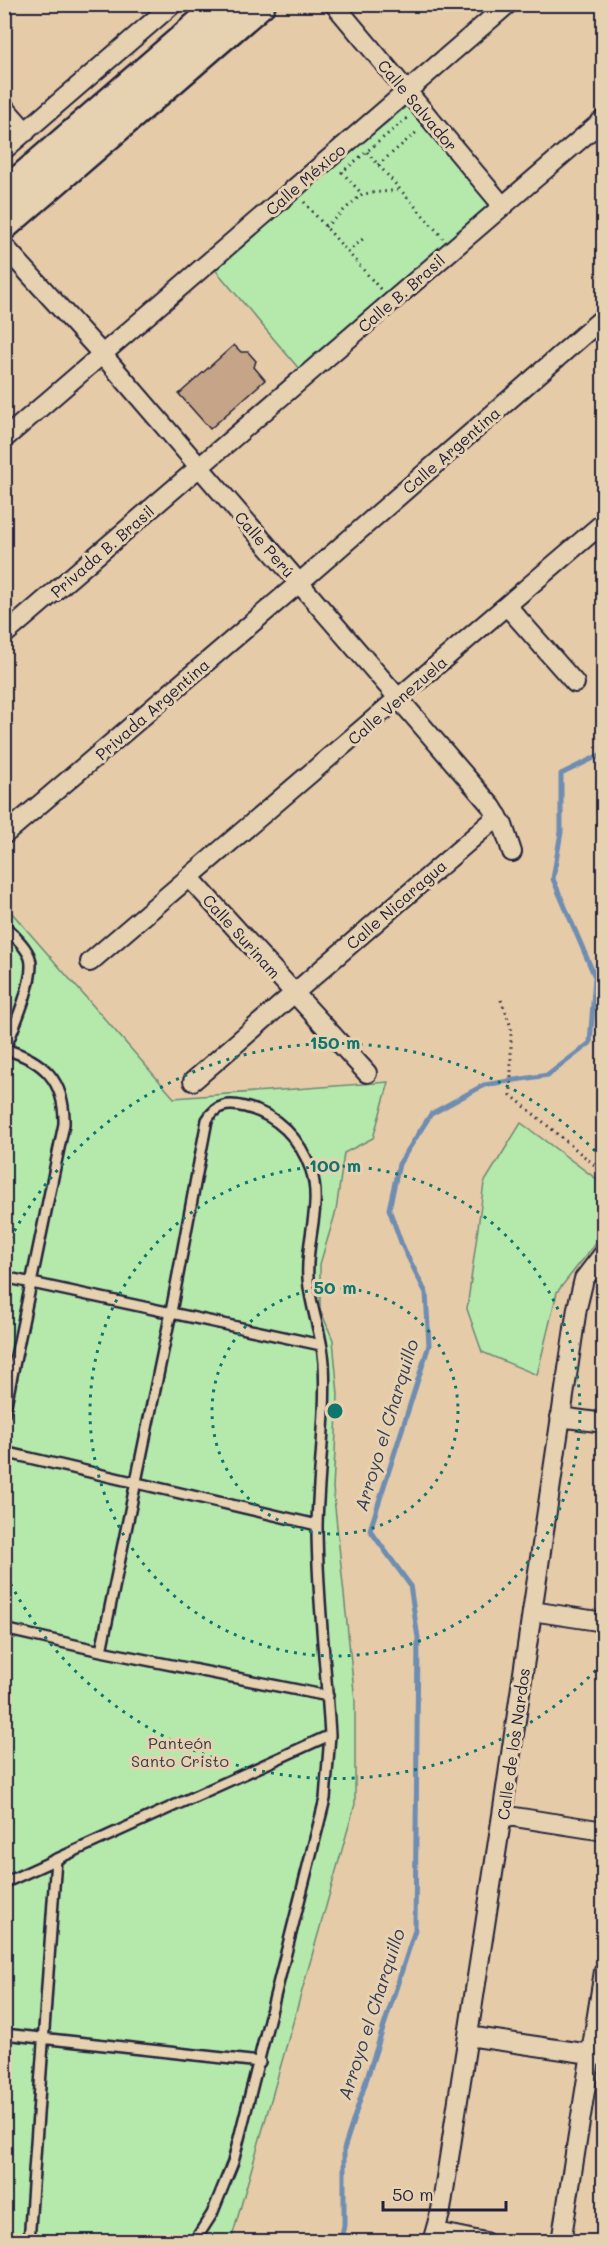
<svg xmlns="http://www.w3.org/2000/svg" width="608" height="2246" font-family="Mali,sans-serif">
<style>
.green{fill:#b5e9ab;stroke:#6c8673;stroke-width:1.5}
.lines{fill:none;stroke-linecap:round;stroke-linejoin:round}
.stream{stroke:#6e8db1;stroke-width:5}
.building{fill:#c6a487;stroke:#22223b;stroke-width:1.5}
.lane-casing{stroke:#22223b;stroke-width:14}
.street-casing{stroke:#22223b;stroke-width:22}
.secondary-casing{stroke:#22223b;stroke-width:32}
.path{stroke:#22223b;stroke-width:3;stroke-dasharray:1.5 4.5;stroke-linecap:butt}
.lane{stroke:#e6d1b0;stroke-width:9}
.street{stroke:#e6d1b0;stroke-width:18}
.secondary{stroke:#e6d1b0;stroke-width:27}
.ring{fill:none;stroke:#0f766e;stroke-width:3;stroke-dasharray:3 6}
.labels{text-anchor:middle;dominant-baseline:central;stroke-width:6;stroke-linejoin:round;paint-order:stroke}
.street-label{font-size:16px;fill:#22223b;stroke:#e6d1b0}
.park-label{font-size:16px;fill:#38404c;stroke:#e6d1b0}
.water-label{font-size:18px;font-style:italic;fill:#353d58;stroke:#e6d1b0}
.centre{fill:#0f766e;stroke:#e6d1b0;stroke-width:3}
.ring-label{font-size:18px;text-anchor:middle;font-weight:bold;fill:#0f766e;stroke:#e6d1b0;stroke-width:6;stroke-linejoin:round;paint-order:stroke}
</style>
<rect width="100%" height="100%" fill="#e6cba8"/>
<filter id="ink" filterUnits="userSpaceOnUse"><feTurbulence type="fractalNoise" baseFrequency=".0167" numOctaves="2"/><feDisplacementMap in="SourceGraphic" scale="12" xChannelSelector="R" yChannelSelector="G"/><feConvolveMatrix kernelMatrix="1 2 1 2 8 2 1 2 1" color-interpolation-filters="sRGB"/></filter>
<g filter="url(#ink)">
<path class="green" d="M 408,105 L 495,208 L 300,370 L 213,267 Z
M 4,904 L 174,1098 L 389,1082 L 373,1138 L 344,1153 L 336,1211 L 320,1264 L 320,1309 L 333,1340 L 338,1395 L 333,1488 L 355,1701 L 355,1804 L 231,2241 L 5,2241 Z
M 521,1123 L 603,1184 L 603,1234 L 557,1292 L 537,1375 L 482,1352 L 467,1309 L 484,1183 Z"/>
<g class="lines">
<path class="stream" d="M 341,2242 L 344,2225 L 344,2149 L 415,1930 L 418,1638 L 410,1585 L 370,1530 L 429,1345 L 426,1293 L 402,1245 L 389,1209 L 399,1164 L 431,1114 L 484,1085 L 548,1075 L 590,1043 L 595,977 L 553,879 L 561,832 L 561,774 L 604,753"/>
</g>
<path class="building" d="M 234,345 L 241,352 L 248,352 L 256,361 L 254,367 L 265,380 L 210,429 L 179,394 Z"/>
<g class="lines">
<g class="lane-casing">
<path id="lane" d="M 4,925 C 13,935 26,946 30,958 C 36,978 13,1029 5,1049
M 4,1049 C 44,1060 65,1081 64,1124 L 4,1414
M 4,1277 L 321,1345
M 4,1452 L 317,1525
M 4,1629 L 101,1651 L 328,1696
M 101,1651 L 171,1312 L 207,1120 C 216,1104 229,1103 245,1107 C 278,1115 300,1139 311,1170 C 323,1206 305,1241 308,1278 C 310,1307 322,1334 324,1363 C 327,1417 318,1472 317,1526 C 317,1595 326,1666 330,1735 L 325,1799 L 233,2162 L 212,2214 L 194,2242
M 4,1883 L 330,1735
M 4,2034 L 260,2062
M 29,2242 L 56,1859"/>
</g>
<g class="street-casing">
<path id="street" d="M 334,4 L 502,205
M 4,107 L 26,132
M 4,150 L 173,4
M 4,246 L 102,354 L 492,807 L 503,825 L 512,852
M 4,439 L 508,4
M 507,606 L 575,683
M 4,635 L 604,119
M 4,835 L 299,583 L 604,317
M 190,878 L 367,1073
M 90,962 L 604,522
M 193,1081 L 498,816
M 560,1417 L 604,1423
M 532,1611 L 604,1622
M 502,1815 L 604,1831
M 468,2036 L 604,2056
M 436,2232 L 485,2242
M 432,2242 L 441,2210 L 502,1815 L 577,1308 L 584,1279 L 604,1253
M 561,2242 L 604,1971"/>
</g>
<g class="secondary-casing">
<path id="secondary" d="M 4,193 L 222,4
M 4,226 L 261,4"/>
</g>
<path class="path" d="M 367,152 L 443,238
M 378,165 L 418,131
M 342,172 L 362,194
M 341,173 L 407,118
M 304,202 L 381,290
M 325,227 L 362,194 L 400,190
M 348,252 L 365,237
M 501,1000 L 511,1027 L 511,1095 L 604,1173"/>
<use href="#lane" class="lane"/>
<use href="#street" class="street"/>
<use href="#secondary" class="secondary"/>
</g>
</g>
<g class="ring">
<circle cx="335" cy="1411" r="123"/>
<circle cx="335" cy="1411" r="245"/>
<path d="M602 1664A368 368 0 0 1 6 1575M6 1247A368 368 0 0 1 602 1158"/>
</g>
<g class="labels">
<g class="street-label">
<text transform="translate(418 105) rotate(50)">Calle Salvador</text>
<text transform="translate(305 179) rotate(-41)">Calle México</text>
<text transform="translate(401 293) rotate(-41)">Calle B. Brasil</text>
<text transform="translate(451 450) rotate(-41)">Calle Argentina</text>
<text transform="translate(265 544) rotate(49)">Calle Perú</text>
<text transform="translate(102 551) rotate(-41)">Privada B. Brasil</text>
<text transform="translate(397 700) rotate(-41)">Calle Venezuela</text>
<text transform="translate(152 709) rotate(-41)">Privada Argentina</text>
<text transform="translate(396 904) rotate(-41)">Calle Nicaragua</text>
<text transform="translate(242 936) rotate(48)">Calle Surinam</text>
<text transform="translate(513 1744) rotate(-82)">Calle de los Nardos</text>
</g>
<g class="park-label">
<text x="180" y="1742">Panteón<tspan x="180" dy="18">Santo Cristo</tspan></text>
</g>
<g class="water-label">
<text transform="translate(386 1425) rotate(-73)">Arroyo el Charquillo</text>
<text transform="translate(371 2014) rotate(-72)">Arroyo el Charquillo</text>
</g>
</g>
<circle cx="335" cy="1411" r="9" class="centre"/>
<g class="ring-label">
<text x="335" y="1049">150 m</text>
<text x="335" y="1172">100 m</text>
<text x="335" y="1294">50 m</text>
</g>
<rect width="608" height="2246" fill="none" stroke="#e6d1b0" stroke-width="24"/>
<rect x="12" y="12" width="584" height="2222" fill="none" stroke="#22223b" stroke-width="2" filter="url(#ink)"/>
<path d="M383 2201v9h123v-9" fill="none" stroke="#22223b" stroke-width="3"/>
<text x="392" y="2201" font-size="18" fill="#22223b" stroke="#e6d1b0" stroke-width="4.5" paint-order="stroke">50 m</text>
</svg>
